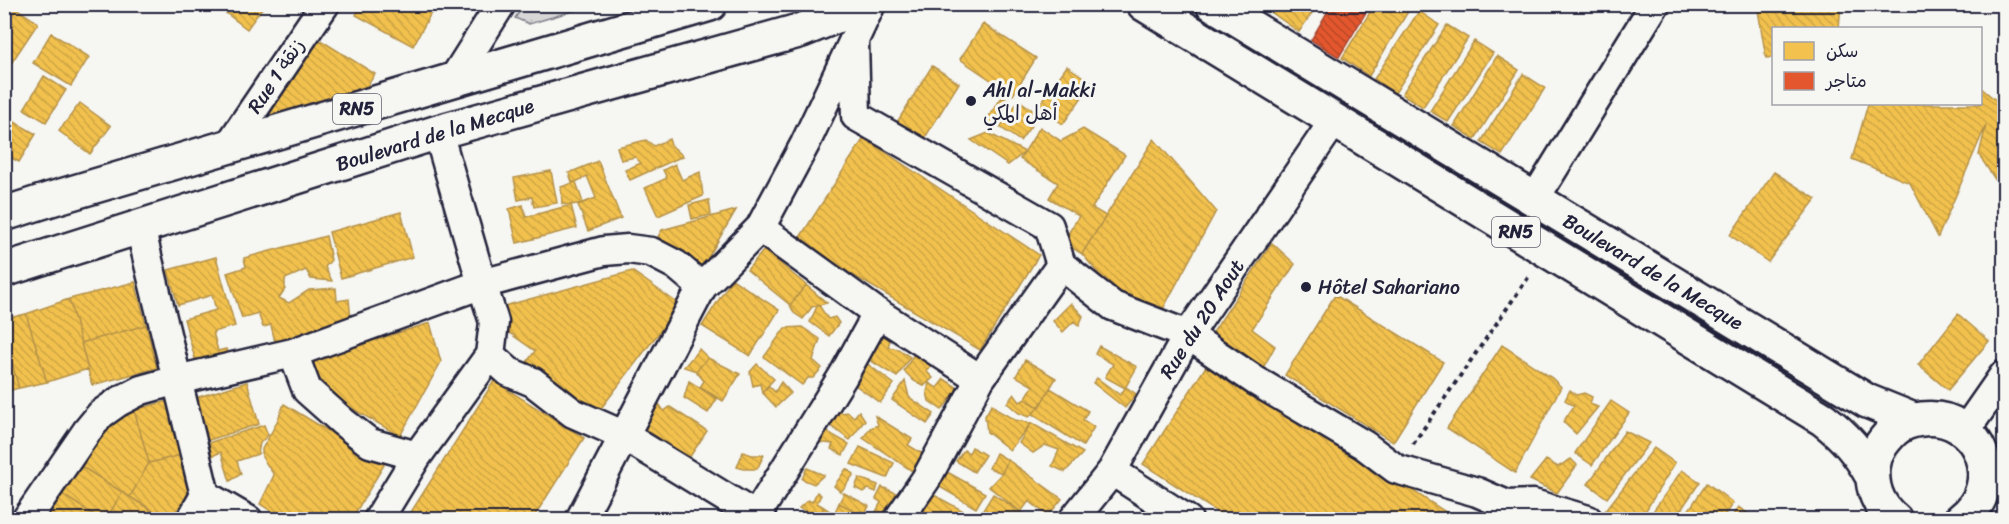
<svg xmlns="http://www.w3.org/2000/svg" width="2009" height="524" font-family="Sriracha,'Playpen Sans Arabic',sans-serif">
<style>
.grass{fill:url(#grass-tufts);stroke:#7c7c89;stroke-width:1.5}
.homes{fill:url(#homes-back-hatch);stroke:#b49148;stroke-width:1.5}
.shops{fill:url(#shops-back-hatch);stroke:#aa4732;stroke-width:1.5}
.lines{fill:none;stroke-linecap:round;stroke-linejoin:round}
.street-casing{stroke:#22223b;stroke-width:33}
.primary-casing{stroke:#22223b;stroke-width:38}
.path{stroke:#22223b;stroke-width:4;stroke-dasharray:4.5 4.5;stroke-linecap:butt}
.street{stroke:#f6f6f2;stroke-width:28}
.primary{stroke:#f6f6f2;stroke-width:33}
.poi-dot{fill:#22223b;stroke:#f6f6f2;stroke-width:2}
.labels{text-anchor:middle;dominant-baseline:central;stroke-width:6;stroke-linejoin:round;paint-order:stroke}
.shield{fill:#f6f6f2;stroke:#626272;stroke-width:1.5}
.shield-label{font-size:18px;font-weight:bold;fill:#22223b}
.street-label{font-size:20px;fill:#22223b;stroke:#f6f6f2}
.poi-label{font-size:20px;fill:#22223b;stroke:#f6f6f2;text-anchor:start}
</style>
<defs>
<pattern id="grass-tufts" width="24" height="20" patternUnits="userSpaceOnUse" patternTransform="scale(1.5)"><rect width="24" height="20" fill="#d7d7d7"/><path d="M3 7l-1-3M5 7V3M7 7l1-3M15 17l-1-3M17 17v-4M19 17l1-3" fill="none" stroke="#b8b8b9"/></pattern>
<pattern id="homes-back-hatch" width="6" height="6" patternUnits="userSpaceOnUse" patternTransform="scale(1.5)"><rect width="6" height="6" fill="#f2c14e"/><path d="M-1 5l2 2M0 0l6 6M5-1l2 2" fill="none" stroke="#cfa645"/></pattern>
<pattern id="shops-back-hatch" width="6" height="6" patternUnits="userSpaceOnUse" patternTransform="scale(1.5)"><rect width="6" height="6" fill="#e4572e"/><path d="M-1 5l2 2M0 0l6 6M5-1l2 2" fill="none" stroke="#b84828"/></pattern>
</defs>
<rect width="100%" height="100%" fill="#f6f6f2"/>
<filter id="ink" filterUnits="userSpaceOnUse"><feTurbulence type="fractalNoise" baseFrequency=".0167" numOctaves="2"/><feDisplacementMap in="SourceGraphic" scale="12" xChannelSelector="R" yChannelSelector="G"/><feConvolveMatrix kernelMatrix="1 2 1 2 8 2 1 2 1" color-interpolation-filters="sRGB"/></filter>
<g filter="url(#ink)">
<path class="grass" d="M 524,5 L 524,4 L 593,5 L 529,24 L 515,18 Z"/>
<path class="homes" d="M 4,4 L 10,4 L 38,23 L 4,74 Z
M 214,4 L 265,4 L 247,29 Z
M 361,4 L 436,4 L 413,46 L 356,15 Z
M 1272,4 L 1318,4 L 1299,32 L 1268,10 Z
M 1375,4 L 1412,5 L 1369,76 L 1342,58 Z
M 1757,4 L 1841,4 L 1839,28 L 1774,28 L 1774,57 L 1766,58 Z
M 1419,11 L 1439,25 L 1395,93 L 1374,79 Z
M 983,24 L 1036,58 L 1013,95 L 960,59 Z
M 1447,25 L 1468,38 L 1423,107 L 1402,94 Z
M 51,33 L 89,57 L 71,86 L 33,63 Z
M 317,38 L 375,74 L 362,94 L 268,117 Z
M 1474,41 L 1493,53 L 1448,122 L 1430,111 Z
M 1497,56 L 1519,70 L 1475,139 L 1454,126 Z
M 932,66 L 959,83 L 921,144 L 894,127 Z
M 1067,66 L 1092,83 L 1063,124 L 1038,107 Z
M 1523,74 L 1545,88 L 1502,155 L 1481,142 Z
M 44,76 L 66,90 L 46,122 L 24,109 Z
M 1980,87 L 2004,107 L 2004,193 L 1979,155 L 1986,125 L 1938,237 L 1910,183 L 1852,159 L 1868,104 L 1980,104 Z
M 1002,97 L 1010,102 L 991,127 L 985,122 Z
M 1019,100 L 1039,115 L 1020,141 L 1000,127 Z
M 80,103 L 111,126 L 90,154 L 59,131 Z
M 4,116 L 36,134 L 19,162 L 4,154 Z
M 1040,127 L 1061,141 L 1083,129 L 1125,155 L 1092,208 L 1106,216 L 1082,254 L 1063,242 L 1079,216 L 1049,198 L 1058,183 L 1020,159 Z
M 988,133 L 1025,152 L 1008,165 L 971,140 Z
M 864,138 L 1039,255 L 980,350 L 797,242 Z
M 669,139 L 671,145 L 683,156 L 630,180 L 625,170 L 641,163 L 635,157 L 621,160 L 617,147 L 646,140 L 654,146 Z
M 1154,139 L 1216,211 L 1157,320 L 1119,298 L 1082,254 Z
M 598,161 L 621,218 L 588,231 L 578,205 L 596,198 L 587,176 L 576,182 L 572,182 L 569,173 Z
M 675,164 L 682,180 L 700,172 L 703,196 L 658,216 L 645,188 L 667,178 L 663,170 Z
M 551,171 L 557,203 L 534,207 L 532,197 L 518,200 L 514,178 Z
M 1774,172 L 1816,199 L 1768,262 L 1730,235 Z
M 576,182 L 583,203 L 571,205 L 562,204 L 561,187 Z
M 709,200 L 711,215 L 692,219 L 689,205 Z
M 523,205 L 526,217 L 571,205 L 577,228 L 517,243 L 509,209 Z
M 736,210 L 702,268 L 656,240 L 662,230 Z
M 401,212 L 413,257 L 341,278 L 329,232 Z
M 326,236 L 331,260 L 325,267 L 332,281 L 311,279 L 306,270 L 285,279 L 285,289 L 279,298 L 289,303 L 309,290 L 336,288 L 337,301 L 349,299 L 351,320 L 276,346 L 271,325 L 263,327 L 258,313 L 242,318 L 227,273 L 246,267 L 244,258 Z
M 1272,243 L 1295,264 L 1252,329 L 1275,346 L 1256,381 L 1204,346 Z
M 764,250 L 806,285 L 790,305 L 747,270 Z
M 216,257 L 235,326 L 213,332 L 218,351 L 226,349 L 229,357 L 197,366 L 184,319 L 216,310 L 212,295 L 178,305 L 168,270 Z
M 632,271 L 680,305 L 599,411 L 524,366 L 535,351 L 504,329 L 504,306 Z
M 732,279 L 779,310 L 750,356 L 702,326 Z
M 135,282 L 146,325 L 81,343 L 69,299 Z
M 806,285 L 827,303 L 812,307 L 803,319 L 794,313 L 790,305 Z
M 1335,295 L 1443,362 L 1393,442 L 1285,375 Z
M 69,299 L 88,369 L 47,382 L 26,314 Z
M 1071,303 L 1083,316 L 1079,326 L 1074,321 L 1063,332 L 1053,321 Z
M 818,304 L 828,319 L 835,317 L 839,323 L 829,336 L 810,322 Z
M 26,314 L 47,382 L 19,388 L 4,334 L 4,319 Z
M 1958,314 L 1989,341 L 1948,390 L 1918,365 Z
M 430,323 L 441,362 L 400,436 L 346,405 L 310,369 L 317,358 Z
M 146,325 L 157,368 L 92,385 L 81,343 Z
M 802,327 L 820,339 L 813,360 L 822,368 L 813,378 L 808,378 L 802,385 L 764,357 L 785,328 Z
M 870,327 L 890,340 L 888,347 L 898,349 L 910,357 L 897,377 L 855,351 Z
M 4,334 L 19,388 L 4,392 Z
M 1502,345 L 1552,378 L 1561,387 L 1515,473 L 1447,428 Z
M 1099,346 L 1137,367 L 1125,388 L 1105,377 L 1113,364 L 1095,354 Z
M 699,349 L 708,358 L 696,371 L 684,367 Z
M 914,354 L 933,364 L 926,371 L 933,378 L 924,386 L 914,381 L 904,371 Z
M 857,356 L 894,384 L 880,403 L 843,376 Z
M 708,358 L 740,374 L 723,401 L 700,387 L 704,381 L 696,371 Z
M 1025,360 L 1056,378 L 1039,407 L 1025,399 L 1033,386 L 1016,376 Z
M 1210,360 L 1458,520 L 1229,520 L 1143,464 Z
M 757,364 L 774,379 L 762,392 L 760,384 L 753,386 L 750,372 Z
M 1097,378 L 1120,395 L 1126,387 L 1136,394 L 1125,408 L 1093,383 Z
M 944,379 L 958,388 L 942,410 L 929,401 L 927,392 L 929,383 L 937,388 Z
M 494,381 L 584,438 L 532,520 L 406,520 Z
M 689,381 L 717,399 L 708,413 L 684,398 Z
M 905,381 L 909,397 L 934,414 L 927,424 L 892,400 Z
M 247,382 L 259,424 L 206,441 L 192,399 Z
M 781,382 L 791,393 L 776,407 L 762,392 L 769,386 L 775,392 Z
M 1050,388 L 1088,411 L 1083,420 L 1094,427 L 1083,446 L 1032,414 L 1039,407 Z
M 1570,390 L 1577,395 L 1584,393 L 1592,397 L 1590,404 L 1598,407 L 1576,434 L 1563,422 L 1574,406 L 1565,400 Z
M 1014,394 L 1020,402 L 1025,399 L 1039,407 L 1029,417 L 1019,413 L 1007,403 Z
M 172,400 L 186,454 L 149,463 L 134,410 Z
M 1611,401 L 1629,413 L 1592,465 L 1575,453 Z
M 284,404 L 384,465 L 351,520 L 285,520 L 260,504 L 274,475 L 262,457 L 262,449 L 276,424 Z
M 659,404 L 664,411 L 670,407 L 707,431 L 689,458 L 644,428 Z
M 992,404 L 999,411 L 1015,420 L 1031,423 L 1010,450 L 987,432 L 985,416 Z
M 828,406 L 841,413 L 848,412 L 854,417 L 859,411 L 865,420 L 850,440 L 828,424 Z
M 134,410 L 149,463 L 130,497 L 79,465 L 105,425 Z
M 875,416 L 912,439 L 908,445 L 923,454 L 912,471 L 863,438 L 870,428 L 878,425 Z
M 1031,423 L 1083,453 L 1065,472 L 1052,466 L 1059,450 L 1045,445 L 1033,453 L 1019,443 Z
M 264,425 L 268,435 L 260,443 L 258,454 L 237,461 L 241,474 L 230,481 L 221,452 L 212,456 L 208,443 Z
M 822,429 L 849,444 L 843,455 L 831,449 L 833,444 L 816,442 Z
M 1625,431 L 1649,443 L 1607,498 L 1588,484 Z
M 860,447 L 894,463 L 887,478 L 851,464 Z
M 972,447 L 985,455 L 974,472 L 956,461 L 964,450 L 969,453 Z
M 1654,448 L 1675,463 L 1640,520 L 1620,520 L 1605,511 Z
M 743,452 L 752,455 L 764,455 L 757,469 L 744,469 L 737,467 Z
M 996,453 L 1008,460 L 1002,473 L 989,468 Z
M 186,454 L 192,490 L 169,520 L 130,497 L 149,463 Z
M 1571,459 L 1577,465 L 1557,493 L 1530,480 L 1546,460 L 1558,467 Z
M 1008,460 L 1062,499 L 1048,516 L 1029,501 L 1021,512 L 989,487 L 1002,473 Z
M 79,465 L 122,492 L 106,520 L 102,520 L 60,493 Z
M 807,468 L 824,475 L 814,484 L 802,479 Z
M 846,469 L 854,474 L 841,492 L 834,486 Z
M 1682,470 L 1700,482 L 1674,520 L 1647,520 Z
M 949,473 L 985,493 L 976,508 L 926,479 Z
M 859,478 L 878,485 L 876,492 L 869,489 L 863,492 L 855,488 Z
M 1707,483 L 1733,503 L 1721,520 L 1682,520 Z
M 882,487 L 896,493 L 884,518 L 875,514 L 881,502 L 876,499 Z
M 921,488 L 969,514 L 966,520 L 952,520 L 945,515 L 934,520 L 912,520 Z
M 122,492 L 130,497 L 167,520 L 106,520 Z
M 817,492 L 821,495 L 817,503 L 824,507 L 818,518 L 799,508 L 808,500 L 812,502 Z
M 60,493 L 102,520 L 41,520 Z
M 844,493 L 869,506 L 862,520 L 850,517 L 853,510 L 839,503 Z
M 993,494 L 1021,512 L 1033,520 L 977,520 Z
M 839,503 L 853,510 L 848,520 L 817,520 L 816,518 L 818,518 L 824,507 L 834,514 Z
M 1738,507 L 1758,520 L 1730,520 Z"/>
<path class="shops" d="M 1332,4 L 1371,4 L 1339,57 L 1311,40 Z"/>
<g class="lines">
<g class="street-casing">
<path id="street" d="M 854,42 L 856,116 L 1049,226 L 1061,265 L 1113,306 L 1188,335 L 1256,381 L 1364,445 L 1396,469 L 1477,492 L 1507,505 L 1533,504 L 1588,520
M 453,80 L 501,4
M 228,147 L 325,4
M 1534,200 L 1655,4
M 140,227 L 205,495 L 191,520
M 760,228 L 876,312 L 980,379
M 293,353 L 307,390 L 343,422 L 370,443 L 417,456
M 490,355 L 509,372 L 533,382 L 573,413 L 623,435 L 762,520
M 1965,431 L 2004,375
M 1112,471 L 1188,520
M 205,495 L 248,520
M 756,516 L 843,376 L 870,327 L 876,312
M 26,520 L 87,431 L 101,414 L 118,402 L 141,390 L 177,380 L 293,353 L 482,284 L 604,251 L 628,249 L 651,252 L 676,265 L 702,287
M 378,520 L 417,456 L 490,355 L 494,322 L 482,284 L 438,132
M 580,520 L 702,287 L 760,228 L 805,144 L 871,4
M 898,520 L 926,479 L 980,379 L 1061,265
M 1073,520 L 1112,471 L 1188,335 L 1334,121"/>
</g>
<g class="primary-casing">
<path id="primary" d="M 1144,4 L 1823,419 C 1845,436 1859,452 1872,476
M 1213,4 L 1867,401 L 1914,420
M 4,214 L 51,199 L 710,4
M 4,270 L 438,132 L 802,30 L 866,4
M 1895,520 C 1879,507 1871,488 1873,467 C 1875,452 1882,442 1893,431 C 1900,424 1912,420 1922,419 C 1980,412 2008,485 1961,520"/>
</g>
<path class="path" d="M 1413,444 L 1530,275"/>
<use href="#street" class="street"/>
<use href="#primary" class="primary"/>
</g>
</g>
<g class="poi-dot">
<circle cx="971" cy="101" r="6"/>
<circle cx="1306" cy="287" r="6"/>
</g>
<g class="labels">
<g class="shield">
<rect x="333" y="94" width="48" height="30" rx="4.5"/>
<rect x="1492" y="217" width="48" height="30" rx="4.5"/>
</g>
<g class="shield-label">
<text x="357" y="109">RN5</text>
<text x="1516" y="232">RN5</text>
</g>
<g class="street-label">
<text transform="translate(276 76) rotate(-56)">Rue 1 زنقة</text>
<text transform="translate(435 135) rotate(-17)">Boulevard de la Mecque</text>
<text transform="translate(1653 272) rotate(31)">Boulevard de la Mecque</text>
<text transform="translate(1202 319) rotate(-57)">Rue du 20 Aout</text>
</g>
<g class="poi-label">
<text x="983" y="90">Ahl al-Makki<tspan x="983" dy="23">أهل المكي</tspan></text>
<text x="1318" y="287">Hôtel Sahariano</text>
</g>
</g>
<rect width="2009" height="524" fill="none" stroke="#f6f6f2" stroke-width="24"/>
<rect x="12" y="12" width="1985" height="500" fill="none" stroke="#22223b" stroke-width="2" filter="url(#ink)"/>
<rect x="1772" y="27" width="210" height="78" fill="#f6f6f2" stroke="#a1a1a9" stroke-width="1.5"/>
<rect x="1784" y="42" width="30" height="18" fill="#f2c14e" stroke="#a1a1a9" stroke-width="1.5"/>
<text x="1826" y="57" font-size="18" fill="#22223b">سكن</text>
<rect x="1784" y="72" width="30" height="18" fill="#e4572e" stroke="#a1a1a9" stroke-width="1.5"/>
<text x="1826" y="87" font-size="18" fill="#22223b">متاجر</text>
</svg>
